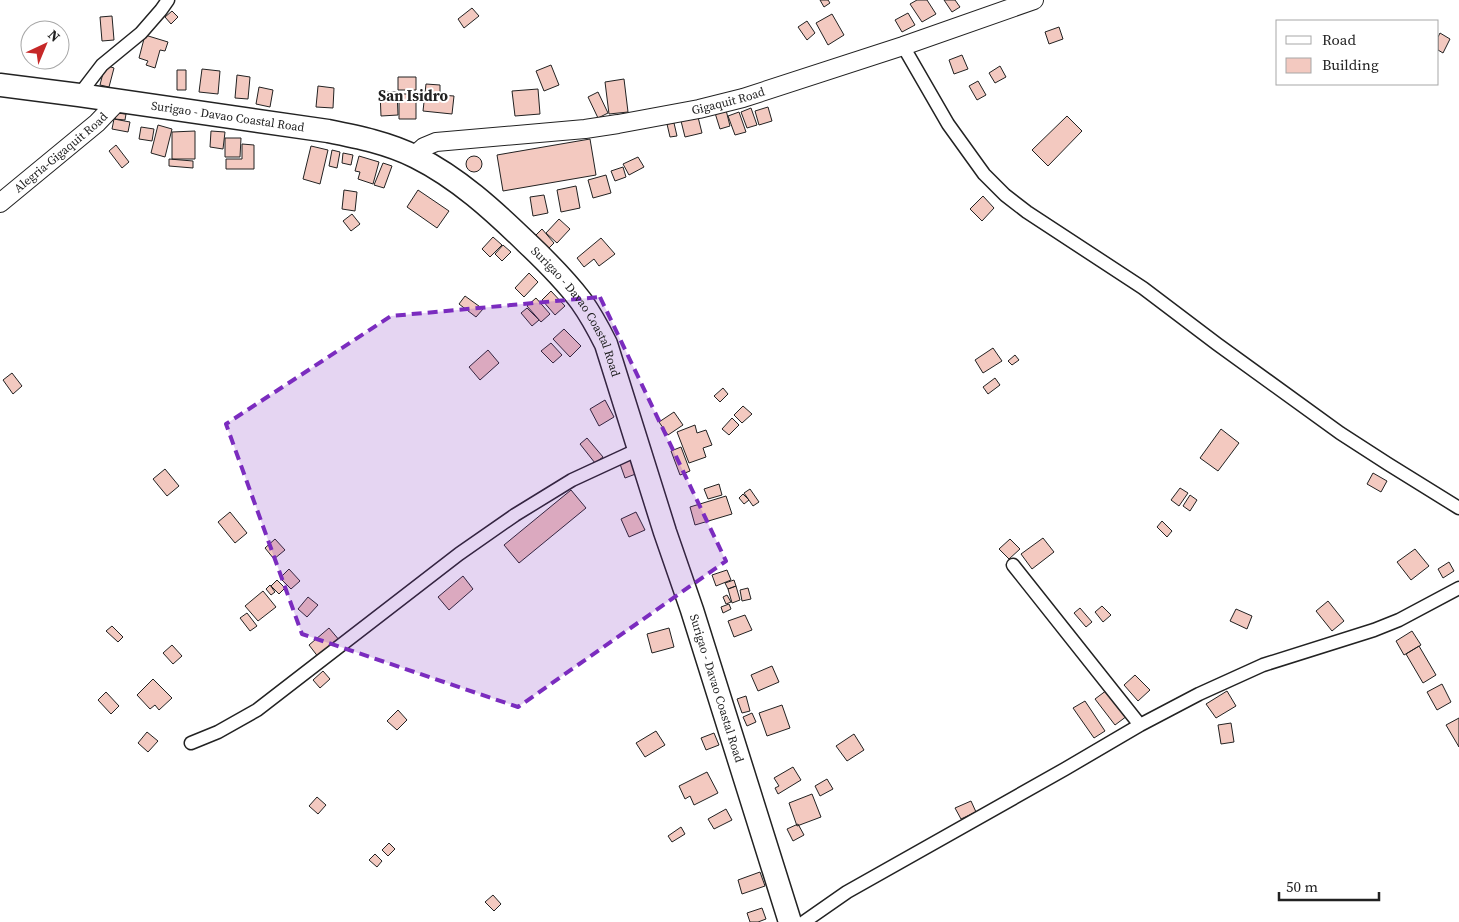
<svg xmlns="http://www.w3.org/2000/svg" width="1459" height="922" font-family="'Source Serif 4',serif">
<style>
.building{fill:#f3c9c0;stroke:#222}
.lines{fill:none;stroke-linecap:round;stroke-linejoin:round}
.street-casing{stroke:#222;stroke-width:15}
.secondary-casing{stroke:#222;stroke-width:20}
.highway-casing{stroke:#222;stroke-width:25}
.street{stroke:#fff;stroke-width:12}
.secondary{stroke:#fff;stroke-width:18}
.highway{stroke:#fff;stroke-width:22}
.marked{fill:#7b2cbf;fill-opacity:0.2;stroke:#7b2cbf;stroke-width:4;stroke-dasharray:10 6;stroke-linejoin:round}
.labels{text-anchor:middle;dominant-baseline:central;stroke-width:4;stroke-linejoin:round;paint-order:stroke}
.street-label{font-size:12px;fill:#222;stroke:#fff}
.quarter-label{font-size:15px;font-weight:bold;fill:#222;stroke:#fff}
</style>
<rect width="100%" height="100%" fill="#fff"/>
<path class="building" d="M 820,0 L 828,0 L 830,3 L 824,7 Z
M 917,0 L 927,0 L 936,14 L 922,22 L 910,4 Z
M 944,0 L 955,0 L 960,7 L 952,12 Z
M 472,8 L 479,16 L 464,28 L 458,19 Z
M 172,11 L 178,17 L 171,24 L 165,17 Z
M 908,13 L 915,25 L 902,32 L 895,20 Z
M 832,14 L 844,35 L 828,45 L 816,23 Z
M 112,16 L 114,40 L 102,41 L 100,17 Z
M 807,21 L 815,33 L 807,40 L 798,27 Z
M 1059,27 L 1063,39 L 1049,44 L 1045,32 Z
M 1440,33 L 1450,39 L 1443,53 L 1438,50 L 1438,37 Z
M 145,35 L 168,42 L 165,51 L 160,50 L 155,68 L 146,65 L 148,61 L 139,58 Z
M 962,55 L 968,69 L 954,74 L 949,60 Z
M 105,65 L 114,68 L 109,87 L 100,85 Z
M 551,65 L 559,85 L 544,91 L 536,71 Z
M 1000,66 L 1006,77 L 995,83 L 989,73 Z
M 202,69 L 220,71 L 218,94 L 199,92 Z
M 177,70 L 186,70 L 186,90 L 177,90 Z
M 237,75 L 250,77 L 248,99 L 235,98 Z
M 398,77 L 416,77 L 416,90 L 398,90 Z
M 624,79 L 628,112 L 609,114 L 605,82 Z
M 978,81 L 986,95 L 977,100 L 969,86 Z
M 426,84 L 440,85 L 440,95 L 454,96 L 452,114 L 423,111 Z
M 318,86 L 334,88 L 333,108 L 316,107 Z
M 259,87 L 273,90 L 270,107 L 256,104 Z
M 538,89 L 540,114 L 515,116 L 512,91 Z
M 380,92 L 397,92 L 398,115 L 381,116 Z
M 598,92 L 608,113 L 598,118 L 588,97 Z
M 399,94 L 416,94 L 416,119 L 399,119 Z
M 768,107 L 772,121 L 759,125 L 755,111 Z
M 751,108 L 757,125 L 747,128 L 741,112 Z
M 726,110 L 730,126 L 720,129 L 715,113 Z
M 739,112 L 746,132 L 735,135 L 728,116 Z
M 116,113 L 126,114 L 125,120 L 115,119 Z
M 1067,116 L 1082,131 L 1048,166 L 1032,150 Z
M 698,117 L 702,133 L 685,137 L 681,121 Z
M 114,119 L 130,122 L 128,132 L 112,129 Z
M 674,123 L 677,136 L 670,137 L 667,124 Z
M 158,125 L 172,129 L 165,157 L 151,153 Z
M 141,127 L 154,129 L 152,141 L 139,139 Z
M 195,131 L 195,159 L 172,159 L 172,132 Z
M 211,131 L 225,132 L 223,149 L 210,147 Z
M 225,138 L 241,138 L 240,157 L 225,157 Z
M 590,139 L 596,175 L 503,191 L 497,155 Z
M 242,144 L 254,145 L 254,169 L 226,169 L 226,159 L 242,159 Z
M 116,145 L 129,162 L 122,168 L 109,151 Z
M 311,146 L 328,150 L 320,184 L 303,179 Z
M 332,150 L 340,152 L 337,168 L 329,166 Z
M 343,153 L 353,155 L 351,165 L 342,163 Z
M 359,156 L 379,162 L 373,184 L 358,179 L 360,172 L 355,171 Z
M466 164a8 8 0 1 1 16 0a8 8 0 1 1-16 0Z
M 638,157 L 644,167 L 629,175 L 623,164 Z
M 169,159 L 193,161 L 193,168 L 169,166 Z
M 383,163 L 392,166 L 384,188 L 374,185 Z
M 623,167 L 626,177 L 615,181 L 611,171 Z
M 606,175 L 611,193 L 593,198 L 588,180 Z
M 576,186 L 580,208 L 561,212 L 557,190 Z
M 344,190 L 357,192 L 355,211 L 342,209 Z
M 418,190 L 449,211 L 437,228 L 407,207 Z
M 544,195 L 548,213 L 533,216 L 530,197 Z
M 983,196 L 994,208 L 982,221 L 970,209 Z
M 352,214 L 360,224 L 351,231 L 343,221 Z
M 559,219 L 570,229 L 557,243 L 546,233 Z
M 542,229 L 554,243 L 548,249 L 536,235 Z
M 493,237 L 502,245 L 490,257 L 482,249 Z
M 601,238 L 615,254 L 599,266 L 594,259 L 584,267 L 577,258 Z
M 503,245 L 511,252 L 502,261 L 495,254 Z
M 529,273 L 538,282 L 524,297 L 515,288 Z
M 551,291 L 565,306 L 555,315 L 542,300 Z
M 465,296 L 483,309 L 476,317 L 459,304 Z
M 536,298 L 550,314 L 541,322 L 527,306 Z
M 527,308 L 539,320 L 532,326 L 521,313 Z
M 564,329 L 581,346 L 570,357 L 553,339 Z
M 551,343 L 562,355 L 553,363 L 541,351 Z
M 993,348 L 1002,361 L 983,373 L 975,360 Z
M 488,350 L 499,363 L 480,380 L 469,367 Z
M 1015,355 L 1019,360 L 1012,365 L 1008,361 Z
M 12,373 L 22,386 L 13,394 L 3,380 Z
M 995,378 L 1000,385 L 988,394 L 983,387 Z
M 723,388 L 728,394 L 720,402 L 714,396 Z
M 605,400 L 614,417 L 599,426 L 590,409 Z
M 743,406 L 752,414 L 742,423 L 734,415 Z
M 674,412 L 683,425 L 668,435 L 659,422 Z
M 732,418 L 739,425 L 729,435 L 722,429 Z
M 695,425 L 697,433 L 706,430 L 712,445 L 703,448 L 706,457 L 689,463 L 677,432 Z
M 1221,429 L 1239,443 L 1218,471 L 1200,458 Z
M 587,438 L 603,457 L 595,463 L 580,444 Z
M 681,447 L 690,471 L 680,475 L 671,451 Z
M 635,458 L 641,472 L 625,478 L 620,464 Z
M 165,469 L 179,486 L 167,496 L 153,479 Z
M 1373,473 L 1387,481 L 1381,492 L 1367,484 Z
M 719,484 L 722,495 L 708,499 L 704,489 Z
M 1180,488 L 1188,493 L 1179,506 L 1171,500 Z
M 750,489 L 759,502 L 753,506 L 744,493 Z
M 571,490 L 586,508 L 519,563 L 504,545 Z
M 743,494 L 749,500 L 744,504 L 739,498 Z
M 1190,495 L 1197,500 L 1190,511 L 1183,506 Z
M 726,496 L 732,514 L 695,525 L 690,507 Z
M 230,512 L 247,533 L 235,543 L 218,522 Z
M 636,512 L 645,530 L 629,537 L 621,519 Z
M 1162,521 L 1172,531 L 1167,537 L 1157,527 Z
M 1043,538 L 1054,552 L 1032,569 L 1021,554 Z
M 275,539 L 285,550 L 274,559 L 265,548 Z
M 1010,539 L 1020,549 L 1009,559 L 999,549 Z
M 1415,549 L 1429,566 L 1411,580 L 1397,562 Z
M 1449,562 L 1454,571 L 1443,578 L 1438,569 Z
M 289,569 L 300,581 L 291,589 L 280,578 Z
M 727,570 L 731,580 L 716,586 L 712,575 Z
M 463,576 L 473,589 L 449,610 L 438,597 Z
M 277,580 L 285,588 L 279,594 L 271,586 Z
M 734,580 L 736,586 L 728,589 L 725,583 Z
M 270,585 L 275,592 L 271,595 L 266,589 Z
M 736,586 L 740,600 L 732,603 L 728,589 Z
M 748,588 L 751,599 L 742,601 L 740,590 Z
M 263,591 L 276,607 L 258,621 L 245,606 Z
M 727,595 L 731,602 L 726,604 L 723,597 Z
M 308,597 L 318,605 L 307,617 L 298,609 Z
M 1328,601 L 1344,621 L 1332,631 L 1316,611 Z
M 729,604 L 731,609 L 723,613 L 721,607 Z
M 1102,606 L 1111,615 L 1103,622 L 1095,612 Z
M 1080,608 L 1092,622 L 1086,627 L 1074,613 Z
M 1236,609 L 1252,616 L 1247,629 L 1230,621 Z
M 247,613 L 257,626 L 250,631 L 240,618 Z
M 745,615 L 752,630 L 734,637 L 728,621 Z
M 112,626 L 123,637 L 118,642 L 106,631 Z
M 329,628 L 340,641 L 319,658 L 309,645 Z
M 669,628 L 674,647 L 652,653 L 647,634 Z
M 1412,631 L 1421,645 L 1404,655 L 1396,641 Z
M 172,645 L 182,656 L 173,664 L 163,653 Z
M 1419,646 L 1436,675 L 1423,683 L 1406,654 Z
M 772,666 L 779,682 L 758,691 L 751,675 Z
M 323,671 L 330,679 L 320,688 L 313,680 Z
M 1135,675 L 1150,690 L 1138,701 L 1124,685 Z
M 153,679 L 172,698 L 159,710 L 155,705 L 150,709 L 137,695 Z
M 1442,684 L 1451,702 L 1437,710 L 1427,692 Z
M 1107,690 L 1127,716 L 1115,725 L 1095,699 Z
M 1227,691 L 1236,706 L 1216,718 L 1206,704 Z
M 106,692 L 119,706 L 111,714 L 98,700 Z
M 746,696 L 750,711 L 742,713 L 737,699 Z
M 1085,701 L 1105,731 L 1094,738 L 1073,708 Z
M 782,705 L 790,728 L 767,736 L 759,713 Z
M 398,710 L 407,720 L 397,730 L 387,721 Z
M 752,713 L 756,722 L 747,726 L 743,717 Z
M 1459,718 L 1459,747 L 1446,725 Z
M 1231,723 L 1234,742 L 1221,744 L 1218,725 Z
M 656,731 L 665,745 L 645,757 L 636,743 Z
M 147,732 L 158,741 L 148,752 L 138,743 Z
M 714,733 L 719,745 L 706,750 L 701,738 Z
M 854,734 L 864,750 L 847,761 L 836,746 Z
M 793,767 L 801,780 L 778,794 L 775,788 L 779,786 L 774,778 Z
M 707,772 L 718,793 L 694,805 L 690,796 L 685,799 L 679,786 Z
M 827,779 L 833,789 L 820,796 L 815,786 Z
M 812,794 L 821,817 L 797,826 L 789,803 Z
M 317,797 L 326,805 L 318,814 L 309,806 Z
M 971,801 L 976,812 L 961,819 L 955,808 Z
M 726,809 L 732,820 L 714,829 L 708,819 Z
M 798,824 L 804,835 L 793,841 L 787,829 Z
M 681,827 L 685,834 L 672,842 L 668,836 Z
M 389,843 L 395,849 L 388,856 L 382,850 Z
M 375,854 L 382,861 L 377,867 L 369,860 Z
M 760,872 L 765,886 L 742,894 L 738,880 Z
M 493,895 L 501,904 L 494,911 L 485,902 Z
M 762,908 L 766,919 L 758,922 L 750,922 L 747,913 Z"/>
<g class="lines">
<g class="street-casing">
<path id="street" d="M 903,46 L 948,124 L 984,174 L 1005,195 L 1027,212 L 1143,288 L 1217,344 L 1340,433 L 1388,464 L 1459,508
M 79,95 L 102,65 L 141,33 L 161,10 L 168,0
M 1013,565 L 1140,725
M 191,743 L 218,732 L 257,710 L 459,554 L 515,515 L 572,480 L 639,449
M 804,922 L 847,892 L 1065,769 L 1140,725 L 1199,694 L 1263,665 L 1374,630 L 1399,620 L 1459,588"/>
</g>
<g class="secondary-casing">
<g id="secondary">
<path id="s1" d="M 414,156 L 424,147 L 436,142 L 585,129 L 618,124 L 699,109 L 743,98 L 903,46 L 1034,0"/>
<path id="s2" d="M 0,203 L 97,123 L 118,101"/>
</g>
</g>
<g class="highway-casing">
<g id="highway">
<path id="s3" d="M 0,85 L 79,95 L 328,131 C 358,137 388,143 416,157 C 458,178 493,210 527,243 C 546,261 565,280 581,301 C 591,315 599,330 606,344 L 665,532 L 692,610 L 790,922"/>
</g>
</g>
<use href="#street" class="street"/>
<use href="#secondary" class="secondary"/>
<use href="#highway" class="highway"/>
</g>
<path class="marked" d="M 600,297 L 726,561 L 518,707 L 302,634 L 226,424 L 391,316 Z"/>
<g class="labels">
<g class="street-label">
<text stroke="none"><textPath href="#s1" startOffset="322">Gigaquit Road</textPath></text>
<text stroke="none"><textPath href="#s3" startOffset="230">Surigao - Davao Coastal Road</textPath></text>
<text stroke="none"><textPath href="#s2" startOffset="79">Alegria-Gigaquit Road</textPath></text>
<text stroke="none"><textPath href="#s3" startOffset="650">Surigao - Davao Coastal Road</textPath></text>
<text stroke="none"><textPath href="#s3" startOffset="1055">Surigao - Davao Coastal Road</textPath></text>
</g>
<g class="quarter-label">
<text x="413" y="95">San Isidro</text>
</g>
</g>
<rect x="1276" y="20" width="162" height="65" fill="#ffffff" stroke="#a7a7a7"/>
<rect x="1286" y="36" width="25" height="8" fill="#ffffff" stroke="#a7a7a7"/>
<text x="1322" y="45" font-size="15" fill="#222222">Road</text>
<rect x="1286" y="58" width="25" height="15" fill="#f3c9c0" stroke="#a7a7a7"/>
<text x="1322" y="70" font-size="15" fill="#222222">Building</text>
<g transform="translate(45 45) rotate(44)"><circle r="24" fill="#ffffff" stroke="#a7a7a7"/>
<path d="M0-4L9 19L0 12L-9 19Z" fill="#c62828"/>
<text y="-8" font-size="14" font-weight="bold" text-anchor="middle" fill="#222222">N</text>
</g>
<path d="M1279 892v8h100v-8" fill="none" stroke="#222222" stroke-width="2.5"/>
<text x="1286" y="892" font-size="15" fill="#222222" stroke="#ffffff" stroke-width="4" paint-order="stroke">50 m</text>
</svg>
